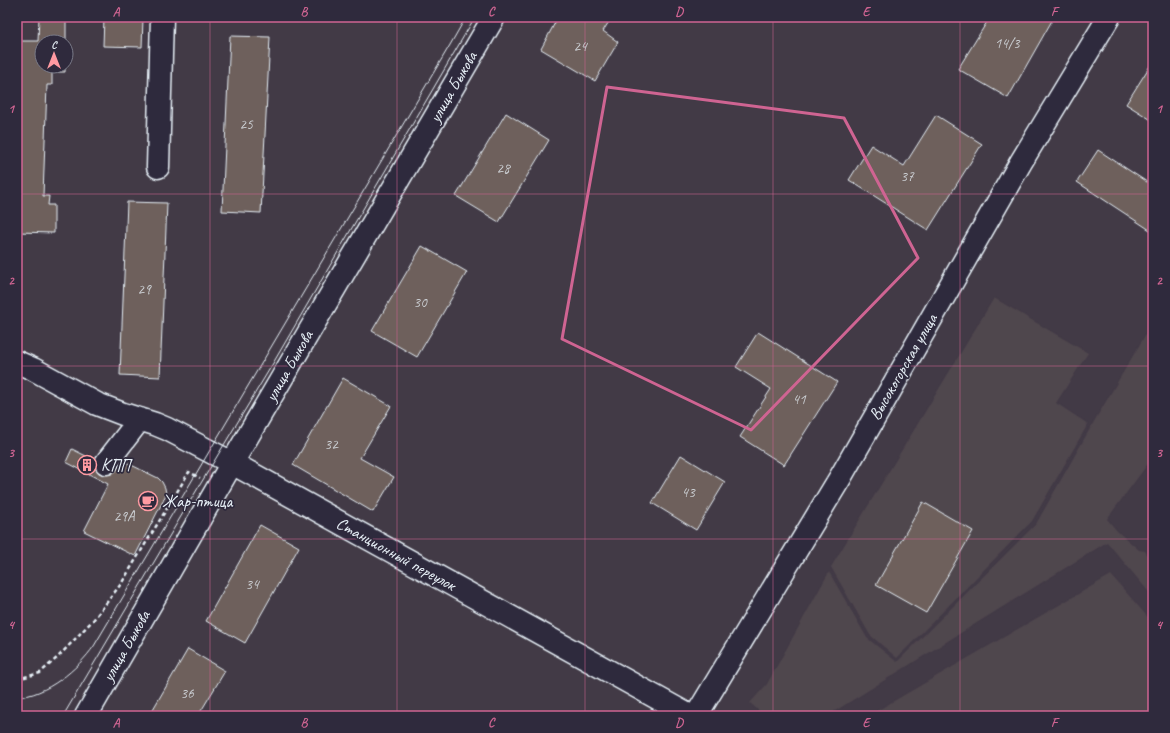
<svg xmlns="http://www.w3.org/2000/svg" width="1170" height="733" font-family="Caveat,sans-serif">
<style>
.built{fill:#4f464d}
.building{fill:#6e615c;stroke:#e8f1f8}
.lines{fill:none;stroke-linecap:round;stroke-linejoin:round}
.minor-casing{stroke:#e8f1f8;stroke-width:25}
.path{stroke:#e8f1f8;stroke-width:2.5;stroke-dasharray:4 3;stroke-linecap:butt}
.minor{stroke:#2f2a3d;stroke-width:22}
.tram{stroke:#e8f1f8;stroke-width:1}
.marked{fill:none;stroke:#cf6492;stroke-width:3;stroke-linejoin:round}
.grid{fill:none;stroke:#cf6492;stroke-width:1;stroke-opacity:0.55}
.labels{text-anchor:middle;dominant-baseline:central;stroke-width:3.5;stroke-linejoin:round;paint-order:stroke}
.number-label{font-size:15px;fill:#cacdd1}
.street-label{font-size:17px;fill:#e8f1f8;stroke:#2f2a3d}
.poi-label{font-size:17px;fill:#e8f1f8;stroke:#2f2a3d;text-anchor:start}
.neatline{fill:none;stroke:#cf6492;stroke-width:1.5}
.grid-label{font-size:13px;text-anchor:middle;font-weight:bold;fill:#cf6492}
</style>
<rect width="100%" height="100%" fill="#423a46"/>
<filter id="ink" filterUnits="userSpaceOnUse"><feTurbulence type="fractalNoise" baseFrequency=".025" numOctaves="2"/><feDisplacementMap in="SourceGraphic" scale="8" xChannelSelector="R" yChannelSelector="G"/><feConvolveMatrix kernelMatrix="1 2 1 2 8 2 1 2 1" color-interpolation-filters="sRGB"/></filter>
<g filter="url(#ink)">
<path class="built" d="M 994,298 L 1088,353 L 1056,403 L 1088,424 L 1032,521 L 897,658 L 870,635 L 831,567 Z
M 1153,322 L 1153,457 L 1107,519 L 1117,531 L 1139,550 L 1145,551 L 1153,563 L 1153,597 L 1107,542 L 827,716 L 761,716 L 758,710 L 750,703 L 767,684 L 829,572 L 867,638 L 897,662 L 1036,524 L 1092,425 Z
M 1111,575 L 1153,623 L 1153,716 L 868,716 Z"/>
<path class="building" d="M 39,17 L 66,17 L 66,42 L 42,42 L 42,66 L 65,66 L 65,72 L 52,72 L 52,85 L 47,85 L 43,196 L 49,196 L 48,205 L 54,205 L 54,233 L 17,232 L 17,41 L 38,41 Z
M 104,17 L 143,18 L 142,47 L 103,46 Z
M 558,17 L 612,17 L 603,31 L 618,42 L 595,81 L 541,49 Z
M 990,17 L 1054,17 L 1008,98 L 958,69 Z
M 230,36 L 270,37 L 261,213 L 222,211 Z
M 1153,61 L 1153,121 L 1126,104 Z
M 506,113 L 549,140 L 499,222 L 456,196 Z
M 936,115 L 982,144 L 928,230 L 849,180 L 871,145 L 904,166 Z
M 1098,150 L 1153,186 L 1153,232 L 1077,182 Z
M 127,202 L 167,203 L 160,377 L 120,375 Z
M 422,246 L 467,272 L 417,357 L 372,331 Z
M 758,332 L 837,382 L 784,465 L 740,437 L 771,389 L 736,367 Z
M 343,378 L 391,406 L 360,458 L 394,477 L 373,512 L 293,465 Z
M 72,449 L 94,460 L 95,468 L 99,473 L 104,475 L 111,474 L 116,471 L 123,461 L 158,478 L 162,482 L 165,488 L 166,494 L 163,501 L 135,556 L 84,531 L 108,484 L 66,462 Z
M 681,455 L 725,482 L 696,530 L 652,503 Z
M 923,502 L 973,531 L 926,613 L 876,585 Z
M 260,525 L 299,547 L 245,643 L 206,621 Z
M 188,649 L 225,671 L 198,716 L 149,716 Z"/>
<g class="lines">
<g class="minor-casing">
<path id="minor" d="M 158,167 L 162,17
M 17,362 L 33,369 L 97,404 L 123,414 L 155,424 L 167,429 L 232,463 L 690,716
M 106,463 L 140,419
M 86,716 L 232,463 L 494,17
M 696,716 L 840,478 L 1021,162 L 1109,17"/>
</g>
<path class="path" d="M 17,679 L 40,673 L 58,657 L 94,619 L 121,584 L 189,472 L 200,478"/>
<use href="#minor" class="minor"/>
<path class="tram" d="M 17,697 C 46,696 78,669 94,646 L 450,45 L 466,17
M 63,716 L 183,513 L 272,365 L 475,17"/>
</g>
</g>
<path class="marked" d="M 607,87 L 844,118 L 918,258 L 751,430 L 562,339 Z"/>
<path class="grid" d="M 210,17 L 210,716M 397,17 L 397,716M 585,17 L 585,716M 773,17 L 773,716M 960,17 L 960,716M 17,194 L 1153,194M 17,366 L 1153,366M 17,539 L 1153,539"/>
<defs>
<g id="building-ring" transform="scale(1)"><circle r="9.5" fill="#2f2a3d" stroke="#ff9aa2" stroke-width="1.5"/><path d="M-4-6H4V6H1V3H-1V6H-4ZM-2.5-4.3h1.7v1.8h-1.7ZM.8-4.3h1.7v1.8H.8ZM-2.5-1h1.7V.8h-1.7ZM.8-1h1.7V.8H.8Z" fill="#ff9aa2"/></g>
<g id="cafe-ring" transform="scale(1)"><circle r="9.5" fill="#2f2a3d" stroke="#ff9aa2" stroke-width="1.5"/><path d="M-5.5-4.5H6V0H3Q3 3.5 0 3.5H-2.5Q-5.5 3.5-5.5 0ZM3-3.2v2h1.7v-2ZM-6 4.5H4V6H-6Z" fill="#ff9aa2"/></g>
</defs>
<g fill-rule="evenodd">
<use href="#building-ring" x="87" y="465"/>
<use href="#cafe-ring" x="148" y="501"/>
</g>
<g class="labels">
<g class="number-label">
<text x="1007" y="43">14/3</text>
<text x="580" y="46">24</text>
<text x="246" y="124">25</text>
<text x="503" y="168">28</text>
<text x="907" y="176">37</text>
<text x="144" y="289">29</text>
<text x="420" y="302">30</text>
<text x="799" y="399">41</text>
<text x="331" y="444">32</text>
<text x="688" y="492">43</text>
<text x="124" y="516">29А</text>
<text x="252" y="584">34</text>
<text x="187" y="693">36</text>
</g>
<g class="street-label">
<text transform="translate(453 87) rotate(-60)">улица Быкова</text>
<text transform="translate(289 366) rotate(-60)">улица Быкова</text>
<text transform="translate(903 367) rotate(-60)">Высокогорская улица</text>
<text transform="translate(396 554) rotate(29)">Станционный переулок</text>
<text transform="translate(126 646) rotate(-60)">улица Быкова</text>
</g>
<g class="poi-label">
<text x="101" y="465">КПП</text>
<text x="162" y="501">Жар-птица</text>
</g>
</g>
<rect width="1170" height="733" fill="none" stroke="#2f2a3d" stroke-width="44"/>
<g transform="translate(54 54)"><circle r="19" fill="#2f2a3d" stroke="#797a88"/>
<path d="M0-3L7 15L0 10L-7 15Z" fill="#ff9aa2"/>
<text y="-6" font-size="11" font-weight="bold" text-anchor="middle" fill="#e8f1f8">С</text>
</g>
<rect x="22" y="22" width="1126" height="689" class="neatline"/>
<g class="grid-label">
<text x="116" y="16">A</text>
<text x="304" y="16">B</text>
<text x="491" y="16">C</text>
<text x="679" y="16">D</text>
<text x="866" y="16">E</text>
<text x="1054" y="16">F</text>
<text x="11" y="113">1</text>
<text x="1159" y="113">1</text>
<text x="11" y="285">2</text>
<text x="1159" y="285">2</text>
<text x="11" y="457">3</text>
<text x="1159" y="457">3</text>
<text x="11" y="629">4</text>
<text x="1159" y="629">4</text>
<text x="116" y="727">A</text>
<text x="304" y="727">B</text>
<text x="491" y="727">C</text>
<text x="679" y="727">D</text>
<text x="866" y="727">E</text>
<text x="1054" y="727">F</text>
</g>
</svg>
